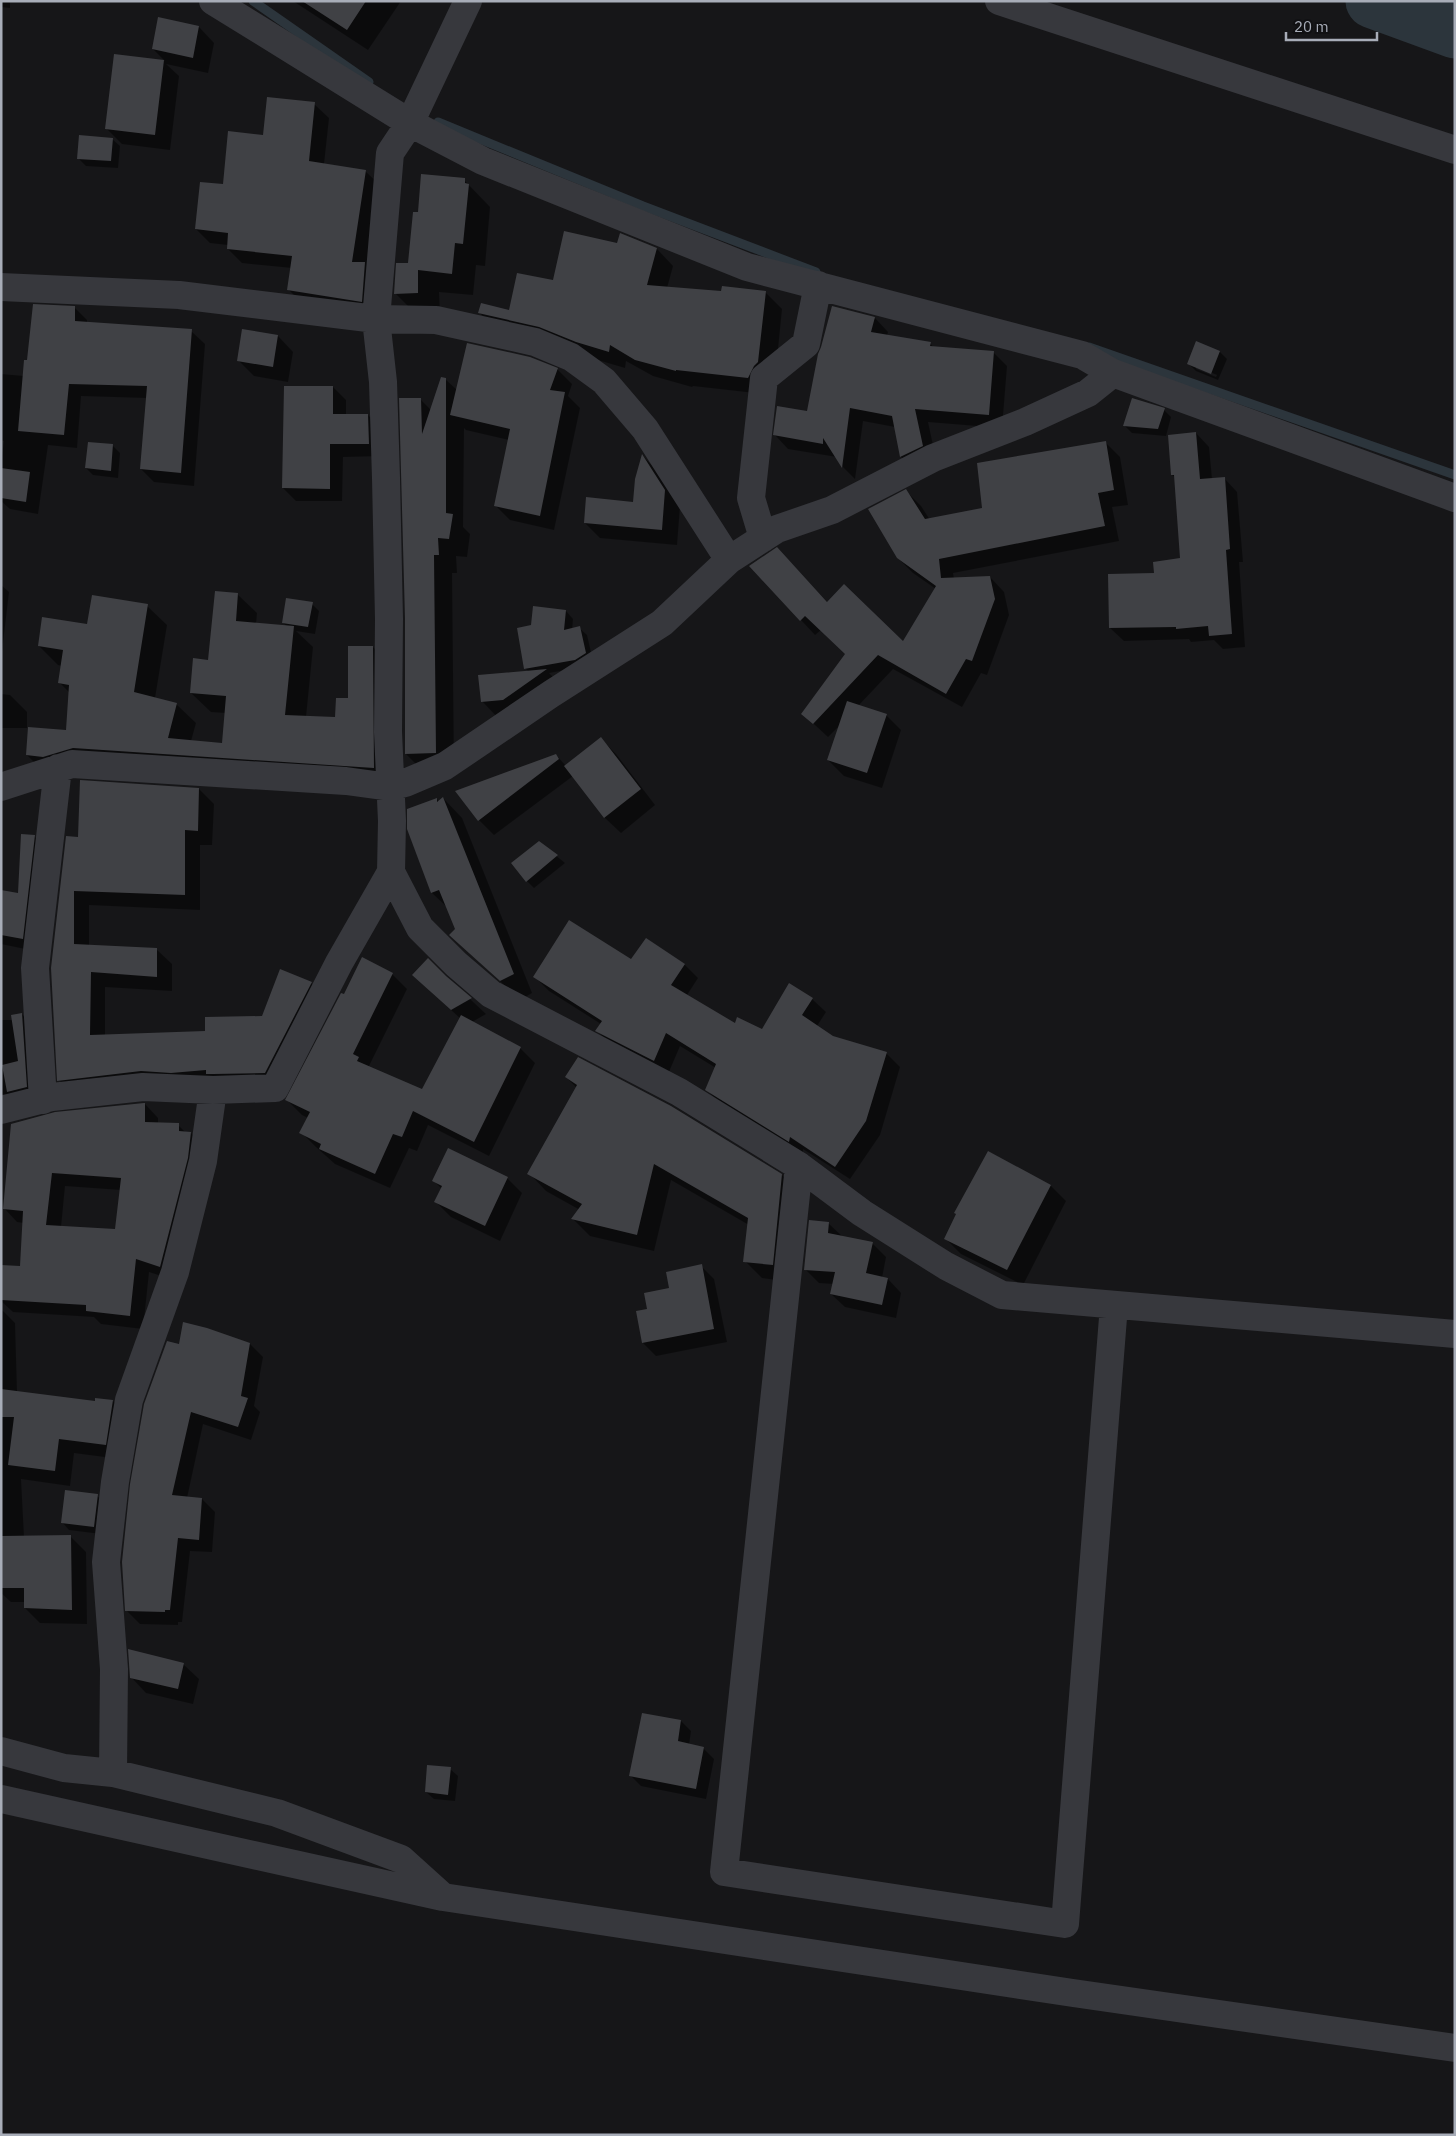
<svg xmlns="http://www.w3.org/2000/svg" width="1456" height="2136" font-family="'IBM Plex Sans',sans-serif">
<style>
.shadow{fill:#0007;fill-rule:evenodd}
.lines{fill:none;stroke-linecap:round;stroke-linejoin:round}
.stream{stroke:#2c353c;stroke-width:9}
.river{stroke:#2c353c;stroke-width:55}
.building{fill:#404145;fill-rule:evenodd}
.minor{stroke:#37383d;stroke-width:28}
</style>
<rect width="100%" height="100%" fill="#161618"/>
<path class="shadow" d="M 1,1 L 10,1 L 10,8 L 1,7 Z
M 293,1 L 401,1 L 368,50 Z
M 159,19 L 199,27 L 214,43 L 208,73 L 166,64 L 179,76 L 170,150 L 122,144 L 107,129 L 115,56 L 165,61 L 153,49 Z
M 314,104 L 329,118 L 324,164 L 365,171 L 380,185 L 376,315 L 303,304 L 289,290 L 292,268 L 242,263 L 228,249 L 228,245 L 210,243 L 196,229 L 225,186 L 264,136 Z
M 112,139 L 120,146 L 118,168 L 86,166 L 79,159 Z
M 464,180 L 490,207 L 485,266 L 476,265 L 473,295 L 439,292 L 440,314 L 417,315 L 395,293 L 409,264 L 419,213 Z
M 618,245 L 657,249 L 673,266 L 667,288 L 723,292 L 765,292 L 782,309 L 775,379 L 765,394 L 693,386 L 692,387 L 653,376 L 626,361 L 625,368 L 496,330 L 480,313 L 510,312 L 554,282 Z
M 74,307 L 87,320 L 87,323 L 191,331 L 205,344 L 194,486 L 154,482 L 141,469 L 147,398 L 81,396 L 77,448 L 48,445 L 38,514 L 10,509 L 1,501 L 1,462 L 4,441 L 1,440 L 1,374 L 24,376 L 28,361 Z
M 875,318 L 888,332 L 887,336 L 930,343 L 934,348 L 993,352 L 1007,366 L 1002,428 L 928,422 L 936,459 L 915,470 L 901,457 L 895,427 L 863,421 L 855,479 L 843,467 L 837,457 L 788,449 L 775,435 L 808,413 Z
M 278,336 L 293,352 L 288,382 L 254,376 L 238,360 Z
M 1220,352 L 1227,359 L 1218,380 L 1196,371 L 1189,364 ZM 1196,366 L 1217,375 L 1216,377 L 1196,369 Z
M 557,369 L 572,384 L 568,396 L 580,408 L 554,530 L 510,520 L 496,506 L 509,440 L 466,430 L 464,428 L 463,527 L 470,534 L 467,557 L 456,556 L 457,573 L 452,573 L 454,771 L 424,772 L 406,754 L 421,400 L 431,410 L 445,379 L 457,390 Z
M 333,387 L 346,400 L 346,415 L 368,415 L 381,428 L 382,456 L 343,457 L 342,501 L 296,501 L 283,488 Z
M 1164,410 L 1171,417 L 1166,436 L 1132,433 L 1125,426 Z
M 1196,433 L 1209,447 L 1212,479 L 1224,478 L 1237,492 L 1243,562 L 1239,562 L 1245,647 L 1223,649 L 1214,640 L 1191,642 L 1189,639 L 1124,641 L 1110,628 L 1156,574 L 1182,560 L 1176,478 L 1172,475 Z
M 1105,442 L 1120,457 L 1128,505 L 1112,507 L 1119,541 L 953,573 L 954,579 L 990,577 L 1004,592 L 1009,615 L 987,675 L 981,673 L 962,707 L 893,669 L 858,706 L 886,715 L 901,730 L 882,788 L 844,776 L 828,760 L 840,725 L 828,737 L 802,713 L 846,654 L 821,630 L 815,635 L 801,620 L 792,564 L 828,603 L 904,643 L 936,589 L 913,573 L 898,558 L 906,491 L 921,506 L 930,520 L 984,509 Z
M 113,446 L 120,453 L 118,478 L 93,475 L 86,468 Z
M 643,456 L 657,471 L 680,506 L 677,545 L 600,538 L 585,523 L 634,503 Z
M 1,585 L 9,592 L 2,651 L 1,651 Z
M 237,594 L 257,613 L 256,624 L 288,627 L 283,623 L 312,604 L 319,611 L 315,634 L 296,631 L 313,647 L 306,717 L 337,718 L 349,699 L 373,647 L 392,667 L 393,787 L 46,774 L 27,755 L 67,732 L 70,693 L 59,682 L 62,666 L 58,665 L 39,646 L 88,625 L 147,606 L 167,625 L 155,698 L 176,704 L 196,723 L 191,741 L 223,744 L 226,713 L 211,712 L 191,693 L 209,661 Z
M 566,611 L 573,619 L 572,630 L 579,628 L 587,635 L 593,661 L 582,667 L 549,673 L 561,685 L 497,717 L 482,701 L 529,672 L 525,668 L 532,626 Z
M 1,694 L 10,695 L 27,712 L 27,728 L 1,728 Z
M 601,739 L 616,754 L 655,805 L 621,833 L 605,818 L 573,776 L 494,835 L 479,820 L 556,755 L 566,766 Z
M 199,789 L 214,804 L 212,845 L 200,845 L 200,910 L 89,905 L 89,946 L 156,949 L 172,964 L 172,991 L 105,987 L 105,1035 L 207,1032 L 263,1017 L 311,983 L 326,998 L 280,1087 L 74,1095 L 59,1080 L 52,968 L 79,838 Z
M 443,798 L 462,818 L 532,993 L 520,1000 L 451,935 L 456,929 L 448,908 L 432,893 L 409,829 L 437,799 L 439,802 Z
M 34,836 L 47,849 L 35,951 L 1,944 L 1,891 L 19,895 Z
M 539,842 L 565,863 L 534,888 L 527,881 Z
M 428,960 L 486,1014 L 472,1022 L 520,1048 L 535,1063 L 489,1156 L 428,1125 L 417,1151 L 409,1148 L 390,1188 L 335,1164 L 316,1147 L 301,1132 L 308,1118 L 302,1115 L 287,1100 L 344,996 L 392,974 L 407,989 L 368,1068 L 423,1091 L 461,1019 L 429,990 Z
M 632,961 L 684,964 L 698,978 L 687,995 L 735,1025 L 763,1030 L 812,999 L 826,1012 L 817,1026 L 832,1037 L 886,1053 L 900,1067 L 880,1135 L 850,1179 L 803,1149 L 803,1154 L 720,1103 L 706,1089 L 716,1068 L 680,1046 L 668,1074 L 611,1044 L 597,1031 L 601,1024 L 549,991 L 535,977 Z
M 22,1014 L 35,1028 L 39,1100 L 1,1094 L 1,1020 L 13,1020 Z
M 566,1077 L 782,1175 L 799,1193 L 790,1282 L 762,1278 L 745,1261 L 749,1225 L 671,1180 L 654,1251 L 590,1236 L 573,1219 L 580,1210 L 546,1191 L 529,1173 L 577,1088 Z
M 145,1104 L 158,1118 L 158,1124 L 178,1125 L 186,1133 L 191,1133 L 204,1146 L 174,1280 L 149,1272 L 143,1329 L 101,1324 L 94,1317 L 13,1312 L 1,1301 L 1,1266 L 21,1267 L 24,1223 L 17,1222 L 4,1208 ZM 65,1186 L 121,1190 L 116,1230 L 61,1227 Z
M 989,1152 L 1051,1186 L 1066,1201 L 1023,1285 L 961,1254 L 946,1239 Z
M 507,1178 L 522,1193 L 500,1241 L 451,1217 L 436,1202 L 442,1189 L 433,1180 Z
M 828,1223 L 843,1237 L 872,1243 L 886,1257 L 882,1278 L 888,1279 L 901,1293 L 896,1318 L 845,1307 L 831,1294 L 834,1284 L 819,1283 L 805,1269 Z
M 701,1266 L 714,1279 L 727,1342 L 656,1356 L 643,1343 L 649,1310 L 670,1289 Z
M 1,1309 L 15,1323 L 17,1392 L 96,1402 L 113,1401 L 128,1416 L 120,1459 L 74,1453 L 70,1486 L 21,1479 L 24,1537 L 71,1537 L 86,1552 L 87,1624 L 40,1623 L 25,1608 L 25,1602 L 11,1602 L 1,1593 Z
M 250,1344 L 263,1357 L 254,1406 L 260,1412 L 251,1440 L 203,1424 L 187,1498 L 202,1499 L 215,1512 L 212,1552 L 190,1551 L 182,1622 L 178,1622 L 178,1625 L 140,1624 L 127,1611 L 180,1346 Z
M 97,1496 L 105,1503 L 101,1534 L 69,1530 L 62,1522 Z
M 183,1664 L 199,1679 L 193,1704 L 146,1693 L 131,1677 Z
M 681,1721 L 691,1731 L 689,1745 L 703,1748 L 714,1759 L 706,1799 L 641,1786 L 631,1776 Z
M 450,1769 L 458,1776 L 455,1801 L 434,1799 L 426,1792 Z"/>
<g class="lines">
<path class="stream" d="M 253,1 L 369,82
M 438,122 L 643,206 L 816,272
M 1089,347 L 1455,475"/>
<path class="river" d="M 1373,1 L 1455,31"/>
</g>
<path class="building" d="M 302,1 L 366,1 L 347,30 Z
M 158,17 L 199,26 L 193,58 L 152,49 Z
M 114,54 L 164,60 L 155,135 L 105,129 Z
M 267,97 L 315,102 L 309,161 L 366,170 L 352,262 L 365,262 L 362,302 L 287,290 L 292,256 L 227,249 L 228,233 L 195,229 L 200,182 L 223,184 L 228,131 L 263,135 Z
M 79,135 L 113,138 L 111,161 L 77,159 Z
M 421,174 L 465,178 L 465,183 L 469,184 L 463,244 L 455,243 L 452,274 L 418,270 L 418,293 L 394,294 L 396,263 L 408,263 L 413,212 L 418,212 Z
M 564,231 L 617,243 L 620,233 L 657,248 L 647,285 L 721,291 L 722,286 L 766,291 L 758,362 L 754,366 L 748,378 L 676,370 L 676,371 L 635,360 L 610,345 L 609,352 L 576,342 L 539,327 L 478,313 L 481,303 L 509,310 L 517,273 L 553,280 Z
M 33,304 L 75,306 L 75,321 L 192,329 L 181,473 L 140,469 L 147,386 L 69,384 L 64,435 L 18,431 L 24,360 L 27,360 Z
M 832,306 L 875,317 L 871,332 L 931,342 L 930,346 L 994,351 L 989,415 L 915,409 L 923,446 L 900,457 L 892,416 L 850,408 L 842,468 L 823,438 L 823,444 L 773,435 L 777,406 L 807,411 L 818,354 L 821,347 Z
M 242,329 L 278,335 L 273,367 L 237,361 Z
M 1196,341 L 1220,351 L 1211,374 L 1187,364 Z
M 467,343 L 530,357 L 558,368 L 550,390 L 565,392 L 540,516 L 494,506 L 510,429 L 450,415 Z
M 441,377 L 446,378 L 446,513 L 453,514 L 449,539 L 438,538 L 439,555 L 434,555 L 436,753 L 405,754 L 405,619 L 399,398 L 421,398 L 422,434 Z
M 284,386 L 333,386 L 333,414 L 368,414 L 369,444 L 330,444 L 330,489 L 282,488 Z
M 1132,398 L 1165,408 L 1158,429 L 1123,426 Z
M 1196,432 L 1200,479 L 1225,477 L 1230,549 L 1226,550 L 1232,634 L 1209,636 L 1208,626 L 1176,629 L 1176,627 L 1109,628 L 1108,574 L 1154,573 L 1153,562 L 1180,558 L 1174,475 L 1171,475 L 1168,435 Z
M 1106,441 L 1114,490 L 1098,493 L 1105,526 L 939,559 L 941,578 L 990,576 L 995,599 L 972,661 L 966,659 L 946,694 L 878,655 L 813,724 L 801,714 L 845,654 L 805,616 L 800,621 L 749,566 L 777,547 L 827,602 L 844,584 L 903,641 L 936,586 L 897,558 L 868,509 L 906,489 L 925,519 L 982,508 L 977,463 Z
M 88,442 L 113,444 L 111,471 L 85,468 Z
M 642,454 L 665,490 L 662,530 L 584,523 L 586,497 L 633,502 L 635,479 Z
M 1,468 L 30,472 L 26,502 L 1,498 Z
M 215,591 L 238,593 L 236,621 L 294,626 L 285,715 L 335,717 L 336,698 L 348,698 L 348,646 L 373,646 L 374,768 L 73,748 L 43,757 L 26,755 L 28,727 L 66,730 L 69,685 L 58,683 L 63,650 L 38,646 L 42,617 L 87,624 L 92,595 L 148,604 L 134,692 L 177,703 L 168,738 L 222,743 L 226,696 L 190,693 L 193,658 L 208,660 Z
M 286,598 L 313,602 L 308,627 L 282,623 Z
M 533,606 L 566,610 L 564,630 L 580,626 L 586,653 L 575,660 L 524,669 L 517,628 L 531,625 Z
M 547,669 L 503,700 L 481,702 L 478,675 Z
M 847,701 L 887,714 L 867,773 L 827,760 Z
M 601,737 L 641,789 L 604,818 L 564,766 Z
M 556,754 L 559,759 L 478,821 L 455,791 Z
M 80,780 L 199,788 L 198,831 L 185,830 L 185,895 L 74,891 L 74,944 L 157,948 L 157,977 L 91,972 L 90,1035 L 205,1031 L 205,1017 L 262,1016 L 280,969 L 312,982 L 265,1073 L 213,1074 L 206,1074 L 206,1070 L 171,1073 L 141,1071 L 57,1081 L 51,968 L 66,836 L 78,837 Z
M 443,797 L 514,974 L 500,981 L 449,935 L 455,929 L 439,890 L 431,893 L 407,829 L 407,809 L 437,798 L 437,802 Z
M 21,834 L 35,835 L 23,939 L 1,935 L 1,890 L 18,893 Z
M 539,841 L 558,855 L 526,882 L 511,863 Z
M 569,920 L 631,959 L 646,938 L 685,964 L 671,985 L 735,1023 L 737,1017 L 762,1029 L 789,983 L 813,998 L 802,1015 L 833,1036 L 887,1052 L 866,1121 L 835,1167 L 790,1137 L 789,1142 L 705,1090 L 716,1064 L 666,1033 L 654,1061 L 595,1031 L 602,1021 L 533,977 Z
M 362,957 L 393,973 L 353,1054 L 359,1057 L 357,1061 L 422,1089 L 461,1015 L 521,1047 L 474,1142 L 413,1111 L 402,1137 L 393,1134 L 375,1174 L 319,1149 L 321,1144 L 299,1133 L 310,1112 L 285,1100 L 341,993 L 344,994 Z
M 428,958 L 446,976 L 472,998 L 451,1010 L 412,975 Z
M 22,1013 L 27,1087 L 7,1092 L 2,1065 L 18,1061 L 11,1015 Z
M 578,1057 L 671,1106 L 782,1174 L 773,1265 L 743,1262 L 748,1218 L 654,1164 L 637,1235 L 571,1219 L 582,1204 L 527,1174 L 577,1085 L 565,1077 Z
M 144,1103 L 145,1103 L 145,1122 L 179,1123 L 179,1131 L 191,1132 L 188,1158 L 160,1267 L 136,1259 L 130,1316 L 86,1311 L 86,1305 L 1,1300 L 1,1265 L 20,1266 L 23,1211 L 3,1209 L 11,1124 L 55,1112 ZM 52,1173 L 121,1178 L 115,1229 L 46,1225 Z
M 448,1148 L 508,1177 L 485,1226 L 434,1202 L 442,1186 L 432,1181 Z
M 988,1151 L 1051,1185 L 1007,1270 L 944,1239 L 956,1214 L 954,1213 Z
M 809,1220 L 829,1222 L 828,1233 L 873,1242 L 866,1273 L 888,1278 L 882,1305 L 830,1294 L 835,1272 L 804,1270 Z
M 702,1264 L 714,1329 L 642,1343 L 636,1311 L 647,1309 L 644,1293 L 669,1288 L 666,1272 Z
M 183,1322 L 207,1328 L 250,1343 L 241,1396 L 248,1398 L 238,1427 L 191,1412 L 172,1495 L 202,1498 L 199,1540 L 178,1538 L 170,1610 L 165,1610 L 165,1612 L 125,1611 L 122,1562 L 130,1484 L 144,1404 L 167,1341 L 179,1344 Z
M 1,1389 L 95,1401 L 95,1398 L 113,1400 L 106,1445 L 59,1439 L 55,1471 L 8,1465 L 14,1417 L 1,1417 Z
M 65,1490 L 98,1494 L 94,1527 L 61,1523 Z
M 71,1535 L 72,1610 L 24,1608 L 24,1588 L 1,1588 L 1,1536 Z
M 128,1649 L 184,1663 L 178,1689 L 130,1678 Z
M 642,1713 L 681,1720 L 678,1741 L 704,1747 L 696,1789 L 629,1776 Z
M 427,1765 L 451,1767 L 448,1795 L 425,1792 Z"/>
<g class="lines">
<path class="minor" d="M 213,1 L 410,123 L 483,161 L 747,267 L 1082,355 L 1113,373 L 1455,498
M 468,1 L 410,123 L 390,153 L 376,319 L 383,382 L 386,478 L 389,619 L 388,732 L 392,821 L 391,872 L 420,928 L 456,964 L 491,994 L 679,1092 L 799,1166 L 862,1213 L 946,1266 L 1002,1295 L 1455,1334
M 999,1 L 1455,150
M 1,287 L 179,295 L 376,319 L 436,320 L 535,342 L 571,357 L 604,381 L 645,429 L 729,560
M 763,538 L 751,498 L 764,378 L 806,344 L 818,285
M 1,787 L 72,764 L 346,781 L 390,787 L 405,783 L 445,766 L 551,694 L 662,623 L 729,560 L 777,529 L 832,510 L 933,458 L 1025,422 L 1088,393 L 1113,373
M 43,1100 L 35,968 L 58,768
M 1,1110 L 52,1097 L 143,1087 L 213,1090 L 275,1088 L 339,963 L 391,872
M 799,1166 L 724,1872 L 1065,1924 L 1114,1305
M 1,1751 L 64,1768 L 113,1773 L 277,1813 L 401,1859 L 442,1896
M 113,1773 L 114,1669 L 106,1562 L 115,1482 L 129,1400 L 175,1272 L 203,1161 L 213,1090
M 1,1799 L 443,1897 L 1073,1993 L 1455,2048"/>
</g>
<rect width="1456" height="2136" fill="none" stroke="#a8adb8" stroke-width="5"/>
<path d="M1286 32v8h91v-8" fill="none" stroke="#a8adb8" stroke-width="2.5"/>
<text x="1294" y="32" font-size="15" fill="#a8adb8" stroke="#111113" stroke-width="4" paint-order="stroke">20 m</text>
</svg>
